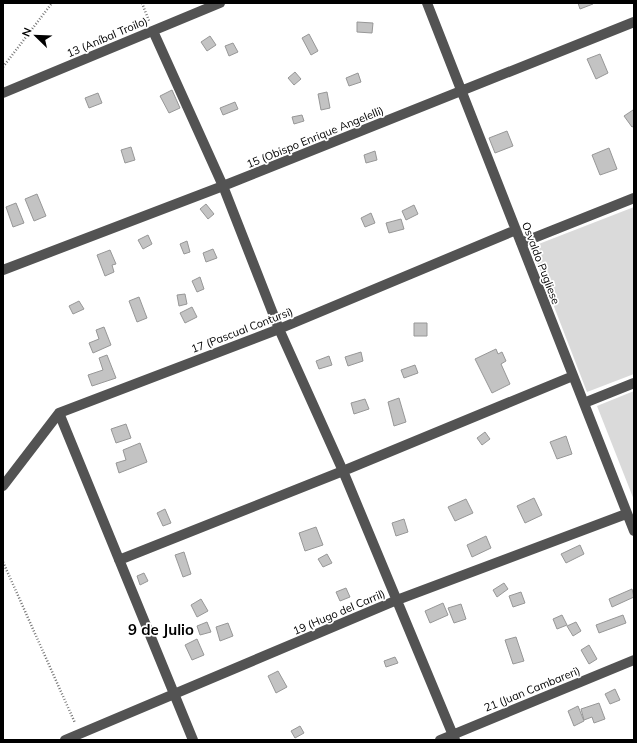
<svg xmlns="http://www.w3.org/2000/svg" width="637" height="743" font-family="Mulish,sans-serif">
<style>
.green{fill:#dadada}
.building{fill:#c3c3c3;stroke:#979797}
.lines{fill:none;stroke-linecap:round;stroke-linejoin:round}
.path{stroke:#757575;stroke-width:2.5;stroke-dasharray:1 2;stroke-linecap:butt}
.minor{stroke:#535353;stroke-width:10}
.labels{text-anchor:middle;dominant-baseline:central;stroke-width:3.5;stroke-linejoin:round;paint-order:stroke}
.street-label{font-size:11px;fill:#000;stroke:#fff}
.district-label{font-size:15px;font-weight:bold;fill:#000;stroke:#fff}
</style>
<rect width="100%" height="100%" fill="#fff"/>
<path class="green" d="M 634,207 L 634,374 L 587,392 L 531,247 Z
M 634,391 L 634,500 L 597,406 Z"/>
<path class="building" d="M 578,3 L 593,3 L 593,4 L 580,9 Z
M 357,22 L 373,23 L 372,33 L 357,32 Z
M 309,34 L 318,51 L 311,55 L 302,38 Z
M 210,36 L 216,45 L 207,51 L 201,42 Z
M 233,43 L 238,52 L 229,56 L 225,46 Z
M 600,54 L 608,73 L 596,79 L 587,59 Z
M 295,72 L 301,79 L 294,85 L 288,78 Z
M 358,73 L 361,82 L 349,86 L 346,78 Z
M 172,90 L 180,108 L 169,113 L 160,96 Z
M 327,92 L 330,108 L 321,110 L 318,94 Z
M 98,93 L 102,103 L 89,108 L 85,98 Z
M 235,102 L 238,109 L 223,115 L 220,108 Z
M 633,110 L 634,112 L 634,126 L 632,127 L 624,116 Z
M 302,115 L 304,121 L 294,124 L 292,117 Z
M 507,131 L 513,146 L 495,153 L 489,138 Z
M 131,147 L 135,160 L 125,163 L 121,150 Z
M 609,148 L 617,169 L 600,175 L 592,155 Z
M 375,151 L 377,160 L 366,163 L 364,155 Z
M 37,194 L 46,216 L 34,221 L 25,199 Z
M 16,203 L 24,223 L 13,227 L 6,207 Z
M 206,204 L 214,214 L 208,219 L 200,209 Z
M 414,205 L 418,214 L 406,220 L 402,211 Z
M 371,213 L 375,223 L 365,227 L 361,218 Z
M 401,219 L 404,229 L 389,233 L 386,223 Z
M 148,235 L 152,244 L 143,249 L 138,240 Z
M 187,241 L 190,252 L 184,254 L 180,244 Z
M 213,249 L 217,258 L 206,262 L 203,253 Z
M 110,250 L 116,264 L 112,265 L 114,272 L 105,276 L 97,255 Z
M 200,277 L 204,289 L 197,292 L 192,281 Z
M 185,294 L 187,304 L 179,306 L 177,295 Z
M 139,297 L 147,318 L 137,322 L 129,301 Z
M 79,301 L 84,309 L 73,314 L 69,306 Z
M 192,307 L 197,317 L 185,323 L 180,313 Z
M 414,323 L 427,323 L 427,336 L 414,336 Z
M 104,327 L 111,345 L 93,353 L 89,343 L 99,339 L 96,330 Z
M 496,349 L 498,354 L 502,352 L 506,361 L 501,364 L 510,384 L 492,393 L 475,359 Z
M 361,352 L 363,361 L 348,366 L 345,357 Z
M 107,355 L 116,378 L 92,386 L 88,375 L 103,370 L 99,358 Z
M 329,356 L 332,365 L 319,369 L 316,361 Z
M 415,365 L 418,373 L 404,378 L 401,370 Z
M 399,398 L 406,422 L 394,426 L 388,402 Z
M 365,399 L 369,409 L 354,414 L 351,403 Z
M 126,424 L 131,438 L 116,443 L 111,429 Z
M 485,432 L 490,439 L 482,445 L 477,438 Z
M 566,436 L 572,454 L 557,459 L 550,442 Z
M 140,443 L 147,462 L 119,473 L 116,463 L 126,460 L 123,450 Z
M 534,498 L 542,515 L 525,523 L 517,506 Z
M 466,499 L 473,513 L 455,521 L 448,507 Z
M 165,509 L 171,523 L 163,526 L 157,513 Z
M 404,519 L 408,532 L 396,536 L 392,523 Z
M 316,527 L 323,545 L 305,551 L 299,533 Z
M 486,536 L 491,548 L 472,557 L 467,545 Z
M 580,545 L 584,554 L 566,563 L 561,554 Z
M 184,552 L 191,574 L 183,577 L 175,555 Z
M 327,554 L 332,563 L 323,567 L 318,559 Z
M 144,573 L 148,581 L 140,585 L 137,576 Z
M 504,583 L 508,589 L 497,597 L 493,590 Z
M 346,588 L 350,597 L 340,601 L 336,592 Z
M 632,589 L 634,597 L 612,607 L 609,599 Z
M 521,592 L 525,603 L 513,607 L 509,596 Z
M 201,599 L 208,611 L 197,617 L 191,605 Z
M 443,603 L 448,615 L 430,623 L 425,611 Z
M 461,604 L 466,619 L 454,623 L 448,608 Z
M 562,615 L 567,625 L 557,629 L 553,619 Z
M 623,615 L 626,623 L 599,633 L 596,625 Z
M 207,622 L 211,632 L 200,635 L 197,626 Z
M 576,622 L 581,631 L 573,636 L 567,626 Z
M 228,623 L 233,636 L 220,641 L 216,627 Z
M 516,637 L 524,661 L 513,664 L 505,640 Z
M 197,639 L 204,655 L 192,660 L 185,645 Z
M 589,645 L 597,659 L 589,664 L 581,650 Z
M 395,657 L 398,663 L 386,667 L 384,661 Z
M 278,671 L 287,687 L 276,693 L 268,676 Z
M 615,689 L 620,700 L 610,704 L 605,694 Z
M 599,703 L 605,719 L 594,723 L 592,717 L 584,720 L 581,709 Z
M 578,706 L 584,721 L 574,726 L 568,711 Z
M 300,726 L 304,733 L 295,738 L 291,731 Z"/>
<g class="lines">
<path class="path" d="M 142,3 L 149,21
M 3,67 L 52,3
M 3,562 L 75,723"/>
<path class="minor" d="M 427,3 L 634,531
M 153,31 L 223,186 L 279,329 L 343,471 L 455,740
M 3,93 L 220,3
M 521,243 L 634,198
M 3,270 L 223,186 L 634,22
M 584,403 L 634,383
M 59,413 L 193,740
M 3,486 L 59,413 L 279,329 L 516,230
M 119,560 L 343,471 L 573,376
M 65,740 L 397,600 L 626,514
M 440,740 L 634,660"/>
</g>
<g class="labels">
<g class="street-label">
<text transform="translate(107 37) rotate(-23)">13 (Aníbal Troilo)</text>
<text transform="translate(315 137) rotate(-22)">15 (Obispo Enrique Angelelli)</text>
<text transform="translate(541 263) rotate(69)">Osvaldo Pugliese</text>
<text transform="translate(242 330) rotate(-21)">17 (Pascual Contursi)</text>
<text transform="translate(339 612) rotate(-23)">19 (Hugo del Carril)</text>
<text transform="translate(532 689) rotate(-22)">21 (Juan Cambareri)</text>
</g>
<g class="district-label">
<text x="161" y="629">9 de Julio</text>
</g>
</g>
<rect width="637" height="743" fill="none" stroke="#000000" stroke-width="8"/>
<g transform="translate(36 36) rotate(293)" stroke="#ffffff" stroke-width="3" paint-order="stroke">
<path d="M0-3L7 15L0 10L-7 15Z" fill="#000000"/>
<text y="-6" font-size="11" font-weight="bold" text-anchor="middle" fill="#000000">N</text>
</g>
</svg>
